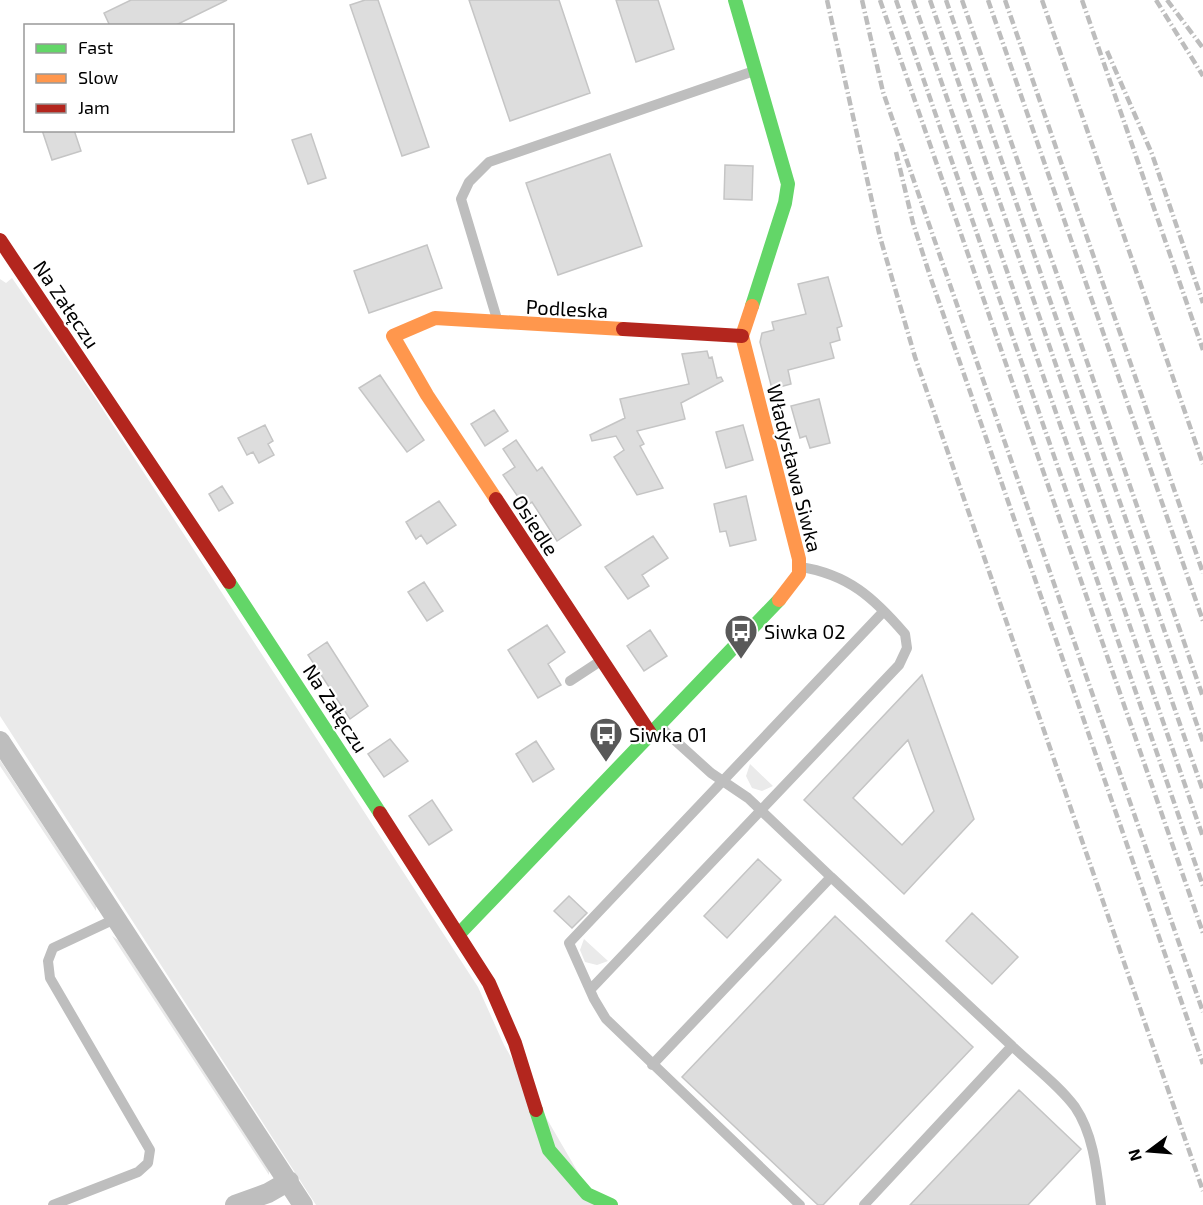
<svg xmlns="http://www.w3.org/2000/svg" width="1203" height="1205" font-family="'Exo 2',sans-serif">
<style>
.green{fill:#eaeaea}
.building{fill:#ddd;stroke:#c5c5c5;stroke-width:1.5;fill-rule:evenodd}
.lines{fill:none;stroke-linecap:round;stroke-linejoin:round}
.lane{stroke:#bebebe;stroke-width:10}
.street{stroke:#bebebe;stroke-width:20}
.fast{stroke:#63d668;stroke-width:14}
.slow{stroke:#ff974d;stroke-width:14}
.jam{stroke:#b3261e;stroke-width:14}
.rail{stroke:#bdbdbd;stroke-width:4.5;stroke-dasharray:9 3 1.5 3;stroke-linecap:butt}
.labels{text-anchor:middle;dominant-baseline:central;stroke-width:4.5;stroke-linejoin:round;paint-order:stroke}
.street-label{font-size:20px;fill:#000;stroke:#fff}
.poi-label{font-size:20px;fill:#000;stroke:#fff;text-anchor:start}
</style>
<rect width="100%" height="100%" fill="#fff"/>
<path class="green" d="M 12,278 L 94,396 L 478,987 L 504,1045 L 597,1205 L 316,1205 L 0,716 L 0,279 L 6,283 Z
M 0,760 L 96,906 L 96,911 L 0,766 Z
M 750,764 L 773,786 L 762,791 L 752,788 L 746,776 Z
M 112,936 L 118,940 L 269,1169 L 269,1175 Z
M 584,939 L 608,961 L 597,965 L 585,962 L 580,950 Z"/>
<path class="building" d="M 131,0 L 227,0 L 174,26 L 110,26 L 104,13 Z
M 365,0 L 378,0 L 429,147 L 402,156 L 350,5 Z
M 469,0 L 559,0 L 590,93 L 510,121 Z
M 616,0 L 658,0 L 674,49 L 636,62 Z
M 42,130 L 74,130 L 81,151 L 52,160 Z
M 311,134 L 326,178 L 308,184 L 292,140 Z
M 610,154 L 642,246 L 558,275 L 526,183 Z
M 725,165 L 753,166 L 752,200 L 724,199 Z
M 427,245 L 442,288 L 369,313 L 354,271 Z
M 828,277 L 842,326 L 837,328 L 840,340 L 830,343 L 834,358 L 788,370 L 791,384 L 772,389 L 760,342 L 762,333 L 774,330 L 772,322 L 806,314 L 798,284 Z
M 707,351 L 709,358 L 712,357 L 717,378 L 721,377 L 723,381 L 681,403 L 685,419 L 637,431 L 644,444 L 640,446 L 663,488 L 637,495 L 614,457 L 624,450 L 616,436 L 592,441 L 590,435 L 625,418 L 620,399 L 689,384 L 682,354 Z
M 380,375 L 424,440 L 407,452 L 359,388 Z
M 819,399 L 830,443 L 810,448 L 806,436 L 800,438 L 791,406 Z
M 494,410 L 508,431 L 485,446 L 471,424 Z
M 265,425 L 273,441 L 268,444 L 274,455 L 259,463 L 253,452 L 247,455 L 238,438 Z
M 743,425 L 753,460 L 726,468 L 716,432 Z
M 516,440 L 537,471 L 542,467 L 581,525 L 557,541 L 532,502 L 525,507 L 503,475 L 515,467 L 503,449 Z
M 222,486 L 233,503 L 219,511 L 209,494 Z
M 746,496 L 756,540 L 730,546 L 726,531 L 720,532 L 714,504 Z
M 439,501 L 456,525 L 427,544 L 421,535 L 416,539 L 406,522 Z
M 653,536 L 668,558 L 642,575 L 649,586 L 628,599 L 605,567 Z
M 424,582 L 443,611 L 427,621 L 408,592 Z
M 547,625 L 565,652 L 548,664 L 561,685 L 538,698 L 508,650 Z
M 650,630 L 667,656 L 644,671 L 627,646 Z
M 327,642 L 368,706 L 350,719 L 308,655 Z
M 922,675 L 974,819 L 904,894 L 804,800 ZM 908,740 L 934,811 L 902,845 L 853,798 Z
M 390,739 L 408,761 L 384,777 L 368,754 Z
M 536,741 L 554,769 L 533,782 L 516,754 Z
M 432,800 L 452,830 L 429,845 L 409,816 Z
M 758,859 L 781,880 L 727,938 L 704,916 Z
M 569,896 L 587,913 L 572,928 L 554,911 Z
M 972,913 L 1018,957 L 992,984 L 946,941 Z
M 835,916 L 973,1047 L 823,1205 L 818,1205 L 682,1077 Z
M 1019,1090 L 1081,1149 L 1028,1205 L 910,1205 Z"/>
<g class="lines">
<path class="lane" d="M 497,319 L 461,199 L 469,182 L 489,162 L 754,71
M 570,681 L 602,660
M 658,725 L 711,773 L 748,798 L 831,877
M 590,990 L 899,665 L 907,648 L 905,634 C 874,598 848,574 800,567
M 1012,1046 C 1033,1066 1059,1085 1075,1107 C 1094,1135 1097,1173 1101,1205
M 652,1065 L 831,877 L 1012,1046 L 864,1205
M 53,1205 L 138,1172 L 148,1163 L 150,1150 L 50,978 L 48,961 L 53,948 L 117,918
M 800,1205 L 606,1019 L 594,999 L 569,943 L 883,612"/>
<path class="street" d="M 0,741 L 303,1205
M 235,1205 L 268,1193 L 289,1181"/>
<path class="fast" d="M 735,0 L 788,184 L 785,203 L 752,306
M 229,582 L 380,813
M 459,934 L 779,600
M 536,1110 L 549,1150 L 587,1194 L 611,1205"/>
<path class="slow" d="M 752,306 L 742,336 L 799,559 L 799,574 L 779,600
M 496,499 L 427,395 L 393,336 L 435,318 L 623,329"/>
<path class="jam" d="M 0,240 L 229,582
M 623,329 L 742,336
M 496,499 L 650,733
M 380,813 L 489,983 L 515,1043 L 536,1110"/>
<path class="rail" d="M 827,0 L 880,237 L 915,357 L 1203,1191
M 862,0 L 883,92 L 1203,1012
M 880,0 L 1203,933
M 896,0 L 1203,886
M 913,0 L 1203,837
M 930,0 L 1203,791
M 946,0 L 1203,742
M 962,0 L 1203,697
M 988,0 L 1203,621
M 1005,0 L 1203,573
M 1042,0 L 1203,464
M 1082,0 L 1203,350
M 1156,0 L 1203,76
M 1167,0 L 1203,48
M 1107,51 L 1152,154 L 1203,303
M 896,152 L 913,223 L 931,279 L 1203,1064"/>
</g>
<defs>
<g id="bus-pin" transform="scale(1.725)"><path d="M0 17L-7.5 6A9.5 9.5 0 1 1 7.5 6Z" fill="#595959" stroke="#fff"/><path d="M-5-6H5V4H4V6H2V4H-2V6H-4V4H-5ZM-3.5-4V0h7V-4ZM-3.5 1.2v1.5H-2V1.2ZM2 1.2v1.5H3.5V1.2Z" fill="#fff"/></g>
</defs>
<g fill-rule="evenodd">
<use href="#bus-pin" x="741" y="631"/>
<use href="#bus-pin" x="606" y="734"/>
</g>
<g class="labels">
<g class="street-label">
<text transform="translate(67 304) rotate(56)">Na Załęczu</text>
<text transform="translate(567 308) rotate(3)">Podleska</text>
<text transform="translate(795 468) rotate(76)">Władysława Siwka</text>
<text transform="translate(536 525) rotate(57)">Osiedle</text>
<text transform="translate(336 708) rotate(57)">Na Załęczu</text>
</g>
<g class="poi-label">
<text x="764" y="631">Siwka 02</text>
<text x="629" y="734">Siwka 01</text>
</g>
</g>
<rect x="24" y="24" width="210" height="108" fill="#ffffff" stroke="#999999" stroke-width="1.5"/>
<rect x="36" y="44" width="30" height="9" fill="#63d668" stroke="#999999" stroke-width="1.5"/>
<text x="78" y="54" font-size="18" fill="#000000">Fast</text>
<rect x="36" y="74" width="30" height="9" fill="#ff974d" stroke="#999999" stroke-width="1.5"/>
<text x="78" y="84" font-size="18" fill="#000000">Slow</text>
<rect x="36" y="104" width="30" height="9" fill="#b3261e" stroke="#999999" stroke-width="1.5"/>
<text x="78" y="114" font-size="18" fill="#000000">Jam</text>
<g transform="translate(1149 1151) rotate(254)" stroke="#ffffff" stroke-width="4.5" paint-order="stroke">
<path d="M0-4.5L10 22L0 15L-10 22Z" fill="#000000"/>
<text y="-9" font-size="16" font-weight="bold" text-anchor="middle" fill="#000000">N</text>
</g>
</svg>
